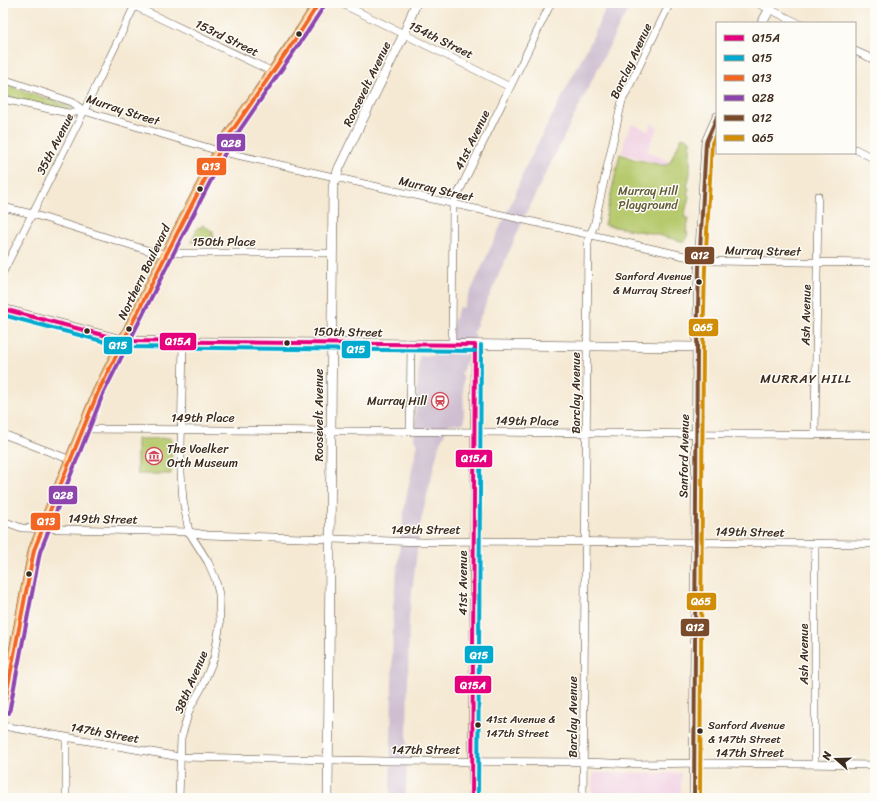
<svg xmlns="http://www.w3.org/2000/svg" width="878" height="801" font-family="Sriracha,sans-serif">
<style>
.built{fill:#f1d0e2}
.industrial{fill:#cebed0}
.green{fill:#b6c96c;stroke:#787a45}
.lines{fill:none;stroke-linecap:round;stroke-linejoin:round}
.minor-casing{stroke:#574739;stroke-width:8}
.tertiary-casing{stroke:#574739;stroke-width:10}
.primary-casing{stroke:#574739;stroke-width:12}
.minor{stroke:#fff;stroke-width:7}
.tertiary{stroke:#fff;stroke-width:9}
.primary{stroke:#febb71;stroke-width:11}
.bus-1-casing{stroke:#fdfcf7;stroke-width:7}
.bus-2-casing{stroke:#fdfcf7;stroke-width:7}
.bus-3-casing{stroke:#fdfcf7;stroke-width:7}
.bus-4-casing{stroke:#fdfcf7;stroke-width:7}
.bus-5-casing{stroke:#fdfcf7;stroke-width:7}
.bus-6-casing{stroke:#fdfcf7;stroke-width:7}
.bus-1{stroke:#e5007d;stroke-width:4}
.bus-2{stroke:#00a9ce;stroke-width:4}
.bus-3{stroke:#f26522;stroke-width:4}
.bus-4{stroke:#8e44ad;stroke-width:4}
.bus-5{stroke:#7a4b2a;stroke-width:4}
.bus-6{stroke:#d18d06;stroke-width:4}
.bus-dot{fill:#3b2a1e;stroke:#fdfcf7;stroke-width:1.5}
.labels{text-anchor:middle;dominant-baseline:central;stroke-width:3;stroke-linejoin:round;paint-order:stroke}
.bus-label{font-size:11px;fill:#3b2a1e;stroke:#fdfcf7;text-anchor:start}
.street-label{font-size:12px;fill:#3b2a1e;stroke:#fdfcf7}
.park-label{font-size:12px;fill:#605a35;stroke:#fdfcf7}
.poi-label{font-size:12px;fill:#3b2a1e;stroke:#fdfcf7;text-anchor:end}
.neighbourhood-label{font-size:13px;letter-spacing:1px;fill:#3b2a1e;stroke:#fdfcf7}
.line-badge{stroke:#fdfcf7;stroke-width:1.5}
.badge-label{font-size:11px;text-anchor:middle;font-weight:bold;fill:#fff}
</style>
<rect width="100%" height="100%" fill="#fdfcf7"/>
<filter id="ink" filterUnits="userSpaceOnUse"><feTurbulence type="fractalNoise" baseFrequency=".025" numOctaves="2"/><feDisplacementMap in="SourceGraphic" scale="8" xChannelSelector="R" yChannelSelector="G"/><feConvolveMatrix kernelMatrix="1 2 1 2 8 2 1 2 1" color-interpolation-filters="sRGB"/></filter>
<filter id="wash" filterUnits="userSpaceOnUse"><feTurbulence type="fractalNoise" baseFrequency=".012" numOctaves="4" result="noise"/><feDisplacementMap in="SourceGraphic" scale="16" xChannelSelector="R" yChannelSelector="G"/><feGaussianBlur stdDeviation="0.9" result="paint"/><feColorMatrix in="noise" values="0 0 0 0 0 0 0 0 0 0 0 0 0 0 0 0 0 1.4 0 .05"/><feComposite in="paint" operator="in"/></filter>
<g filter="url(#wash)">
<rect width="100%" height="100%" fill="#f5e9d3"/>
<path class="built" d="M 632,124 L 648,131 L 652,124 L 658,127 L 647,151 L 670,162 L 666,165 L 662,165 L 622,153 L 626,134 L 627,134 Z
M 593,773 L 681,773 L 681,798 L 592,798 Z"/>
<path class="industrial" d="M 608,3 L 632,3 L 618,28 L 528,209 L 473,333 L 476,335 L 461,374 L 463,376 L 464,423 L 449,424 L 439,445 L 420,525 L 409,618 L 406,798 L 390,798 L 392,681 L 393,607 L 402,527 L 406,498 L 418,442 L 414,440 L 419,356 L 441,355 L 459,307 L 463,308 L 514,197 L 524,170 L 591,41 Z"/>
<path class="green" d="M 3,84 L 69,106 L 71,108 L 70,110 L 3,96 Z
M 682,137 L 690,140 L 690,173 L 687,187 L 689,188 L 687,195 L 689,196 L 684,217 L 689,219 L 686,232 L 688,233 L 685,242 L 650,233 L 604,225 L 620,154 L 633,159 L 662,165 L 666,165 L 670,162 Z
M 202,225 L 214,232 L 213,233 L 212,233 L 211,235 L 213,235 L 214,238 L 216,238 L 215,242 L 191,242 L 198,227 L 201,228 Z
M 172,438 L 171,474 L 137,474 L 137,439 Z"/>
</g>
<g filter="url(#ink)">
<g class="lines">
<g class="minor-casing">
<path id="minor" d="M 128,3 L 273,72
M 340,3 L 404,34 L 510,87
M 757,3 L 798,23
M 855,51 L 875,60
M 3,79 L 72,102 L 84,111 L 219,151 L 689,257 L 710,261 L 875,263
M 3,99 L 68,113 L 84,111
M 855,149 L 875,159
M 3,207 L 32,214 L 156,253 L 332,253
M 3,272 L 84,111 L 136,3
M 452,345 L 453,204 L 551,3
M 84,429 L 875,435
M 410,431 L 411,344
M 3,434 L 71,460
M 815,435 L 818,196
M 3,521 L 22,528 L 189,532 L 207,535 L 423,542 L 474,541 L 686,542 L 875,544
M 815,544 L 815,764
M 3,726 L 180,757 L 385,761 L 584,762 L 638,764 L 705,763 L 875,765
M 66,798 L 66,737
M 179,798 L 181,738 L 190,708 L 202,687 L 214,658 L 220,624 L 219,594 L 215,578 L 208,562 L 189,532 L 183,500 L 181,473 L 181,447 L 183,342
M 472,798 L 475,345
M 583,798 L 588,243 L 590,234 L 594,226 L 622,101 L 670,3"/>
</g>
<g class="tertiary-casing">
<path id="tertiary" d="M 762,23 L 773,3
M 3,309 L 126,341 L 697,347
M 328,798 L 333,186 L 339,168 L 404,34 L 416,3
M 694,798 L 697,347 L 699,268 L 706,142 L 717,117"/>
</g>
<g class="primary-casing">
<path id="primary" d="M 3,712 L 34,550 L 98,392 L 163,261 L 223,144 L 301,31 L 319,3"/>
</g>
<use href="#minor" class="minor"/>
<use href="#tertiary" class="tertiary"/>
<use href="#primary" class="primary"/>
<g class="bus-1-casing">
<path id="bus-1" d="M 3,309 L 126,341 L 475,345
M 472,798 L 475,345"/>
</g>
<g class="bus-2-casing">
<path id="bus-2" d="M 3,315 L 125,347 L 475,351
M 478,798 L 481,345"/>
</g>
<g class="bus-3-casing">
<path id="bus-3" d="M 3,712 L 34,550 L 98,392 L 163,261 L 223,144 L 301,31 L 319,3"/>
</g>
<g class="bus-4-casing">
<path id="bus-4" d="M 9,713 L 40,552 L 103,394 L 168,264 L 228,147 L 306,34 L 324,6"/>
</g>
<g class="bus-5-casing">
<path id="bus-5" d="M 694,798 L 697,347 L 699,268 L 706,142 L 717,117"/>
</g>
<g class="bus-6-casing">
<path id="bus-6" d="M 700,798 L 703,347 L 705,268 L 712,143 L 717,132"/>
</g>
<use href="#bus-1" class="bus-1"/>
<use href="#bus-2" class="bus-2"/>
<use href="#bus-3" class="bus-3"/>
<use href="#bus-4" class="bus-4"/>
<use href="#bus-5" class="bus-5"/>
<use href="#bus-6" class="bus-6"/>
</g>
</g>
<defs>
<g id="station-ring" transform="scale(0.9)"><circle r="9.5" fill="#fdfcf7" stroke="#d1495b" stroke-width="1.5"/><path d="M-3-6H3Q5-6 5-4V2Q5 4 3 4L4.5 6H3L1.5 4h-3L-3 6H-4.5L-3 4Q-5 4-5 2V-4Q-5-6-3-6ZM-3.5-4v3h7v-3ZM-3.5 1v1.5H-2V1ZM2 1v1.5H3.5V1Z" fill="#d1495b"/></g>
<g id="museum-ring" transform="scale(0.9)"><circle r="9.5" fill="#fdfcf7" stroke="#d1495b" stroke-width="1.5"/><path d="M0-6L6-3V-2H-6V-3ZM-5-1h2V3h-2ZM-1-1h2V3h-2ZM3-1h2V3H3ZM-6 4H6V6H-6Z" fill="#d1495b"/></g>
</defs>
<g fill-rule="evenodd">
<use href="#station-ring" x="440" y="401"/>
<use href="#museum-ring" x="154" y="456"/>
</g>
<g class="bus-dot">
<circle cx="299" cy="34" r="3.5"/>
<circle cx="200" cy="189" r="3.5"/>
<circle cx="699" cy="282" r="3.5"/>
<circle cx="129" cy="329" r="3.5"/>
<circle cx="87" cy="331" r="3.5"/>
<circle cx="287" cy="343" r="3.5"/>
<circle cx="29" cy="574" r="3.5"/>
<circle cx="478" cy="725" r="3.5"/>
<circle cx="700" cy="731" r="3.5"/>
</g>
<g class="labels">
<g class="bus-label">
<text x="692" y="276" text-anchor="end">Sanford Avenue<tspan x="692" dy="14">&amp; Murray Street</tspan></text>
<text x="486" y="719">41st Avenue &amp;<tspan x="486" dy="14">147th Street</tspan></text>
<text x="708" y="725">Sanford Avenue<tspan x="708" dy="14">&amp; 147th Street</tspan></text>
</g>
<g class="street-label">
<text transform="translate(227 38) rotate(26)">153rd Street</text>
<text transform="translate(441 40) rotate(26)">154th Street</text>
<text transform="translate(631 61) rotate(-65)">Barclay Avenue</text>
<text transform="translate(367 84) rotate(-64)">Roosevelt Avenue</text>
<text transform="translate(123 110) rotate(18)">Murray Street</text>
<text transform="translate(472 140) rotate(-64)">41st Avenue</text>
<text transform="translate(55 144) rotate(-63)">35th Avenue</text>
<text transform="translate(436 189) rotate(13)">Murray Street</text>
<text x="224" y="242">150th Place</text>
<text transform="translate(763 251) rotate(1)">Murray Street</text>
<text transform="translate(144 272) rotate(-64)">Northern Boulevard</text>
<text transform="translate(806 315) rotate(-89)">Ash Avenue</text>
<text transform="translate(348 332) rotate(1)">150th Street</text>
<text transform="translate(576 393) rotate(-90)">Barclay Avenue</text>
<text transform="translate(319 415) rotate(-90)">Roosevelt Avenue</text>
<text x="203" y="418">149th Place</text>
<text transform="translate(527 421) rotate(1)">149th Place</text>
<text transform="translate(684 456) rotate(-89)">Sanford Avenue</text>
<text transform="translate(103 519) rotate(1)">149th Street</text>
<text x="426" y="530">149th Street</text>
<text transform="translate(750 532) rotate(1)">149th Street</text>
<text transform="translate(463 583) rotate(-90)">41st Avenue</text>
<text transform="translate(804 654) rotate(-90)">Ash Avenue</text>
<text transform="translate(191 682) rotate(-67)">38th Avenue</text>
<text transform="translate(573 717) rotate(-90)">Barclay Avenue</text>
<text transform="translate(105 733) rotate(10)">147th Street</text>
<text x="426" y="750">147th Street</text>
<text x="750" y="753">147th Street</text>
</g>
<g class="park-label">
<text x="648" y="191">Murray Hill<tspan x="648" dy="14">Playground</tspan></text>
</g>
<g class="poi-label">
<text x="427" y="401">Murray Hill</text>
<text x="167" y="449" text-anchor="start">The Voelker<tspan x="167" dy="14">Orth Museum</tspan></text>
</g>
<g class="neighbourhood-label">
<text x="806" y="378">MURRAY HILL</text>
</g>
</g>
<g class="line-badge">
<rect x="216" y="133" width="30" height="19" rx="4" fill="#8e44ad"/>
<rect x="196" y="157" width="31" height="19" rx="4" fill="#f26522"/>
<rect x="684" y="246" width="31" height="19" rx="4" fill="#7a4b2a"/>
<rect x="688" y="318" width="31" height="19" rx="4" fill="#d18d06"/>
<rect x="159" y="332" width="38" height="19" rx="4" fill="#e5007d"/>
<rect x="103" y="336" width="30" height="19" rx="4" fill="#00a9ce"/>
<rect x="341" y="340" width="30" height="19" rx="4" fill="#00a9ce"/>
<rect x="455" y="449" width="38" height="19" rx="4" fill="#e5007d"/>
<rect x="48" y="485" width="30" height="20" rx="4" fill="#8e44ad"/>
<rect x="30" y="512" width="31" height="19" rx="4" fill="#f26522"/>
<rect x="686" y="592" width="31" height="19" rx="4" fill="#d18d06"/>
<rect x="680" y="618" width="30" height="19" rx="4" fill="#7a4b2a"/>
<rect x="464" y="645" width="30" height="19" rx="4" fill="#00a9ce"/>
<rect x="454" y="675" width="38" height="19" rx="4" fill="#e5007d"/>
</g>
<g class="badge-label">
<text x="231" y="147">Q28</text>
<text x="211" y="170">Q13</text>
<text x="700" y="259">Q12</text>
<text x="703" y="331">Q65</text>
<text x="178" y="345">Q15A</text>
<text x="118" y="349">Q15</text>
<text x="356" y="353">Q15</text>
<text x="474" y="462">Q15A</text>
<text x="63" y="499">Q28</text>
<text x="46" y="525">Q13</text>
<text x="701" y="605">Q65</text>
<text x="695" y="631">Q12</text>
<text x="479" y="659">Q15</text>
<text x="473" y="689">Q15A</text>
</g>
<rect width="878" height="801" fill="none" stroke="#fdfcf7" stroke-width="16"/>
<rect x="716" y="22" width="140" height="132" fill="#fdfcf7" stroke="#afa8a0"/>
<rect x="724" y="35" width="20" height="6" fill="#e5007d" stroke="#afa8a0"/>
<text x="752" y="42" font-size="12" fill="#3b2a1e">Q15A</text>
<rect x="724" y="55" width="20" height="6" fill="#00a9ce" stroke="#afa8a0"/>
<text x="752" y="62" font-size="12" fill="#3b2a1e">Q15</text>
<rect x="724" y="75" width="20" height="6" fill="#f26522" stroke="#afa8a0"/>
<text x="752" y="82" font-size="12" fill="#3b2a1e">Q13</text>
<rect x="724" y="95" width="20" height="6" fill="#8e44ad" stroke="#afa8a0"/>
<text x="752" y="102" font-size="12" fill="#3b2a1e">Q28</text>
<rect x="724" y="115" width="20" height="6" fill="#7a4b2a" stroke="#afa8a0"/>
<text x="752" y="122" font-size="12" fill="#3b2a1e">Q12</text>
<rect x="724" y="135" width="20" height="6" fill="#d18d06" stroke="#afa8a0"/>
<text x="752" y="142" font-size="12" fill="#3b2a1e">Q65</text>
<g transform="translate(836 759) rotate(290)" stroke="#fdfcf7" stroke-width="3" paint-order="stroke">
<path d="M0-3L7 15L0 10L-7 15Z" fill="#3b2a1e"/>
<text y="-6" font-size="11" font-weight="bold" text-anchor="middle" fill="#3b2a1e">N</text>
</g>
</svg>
